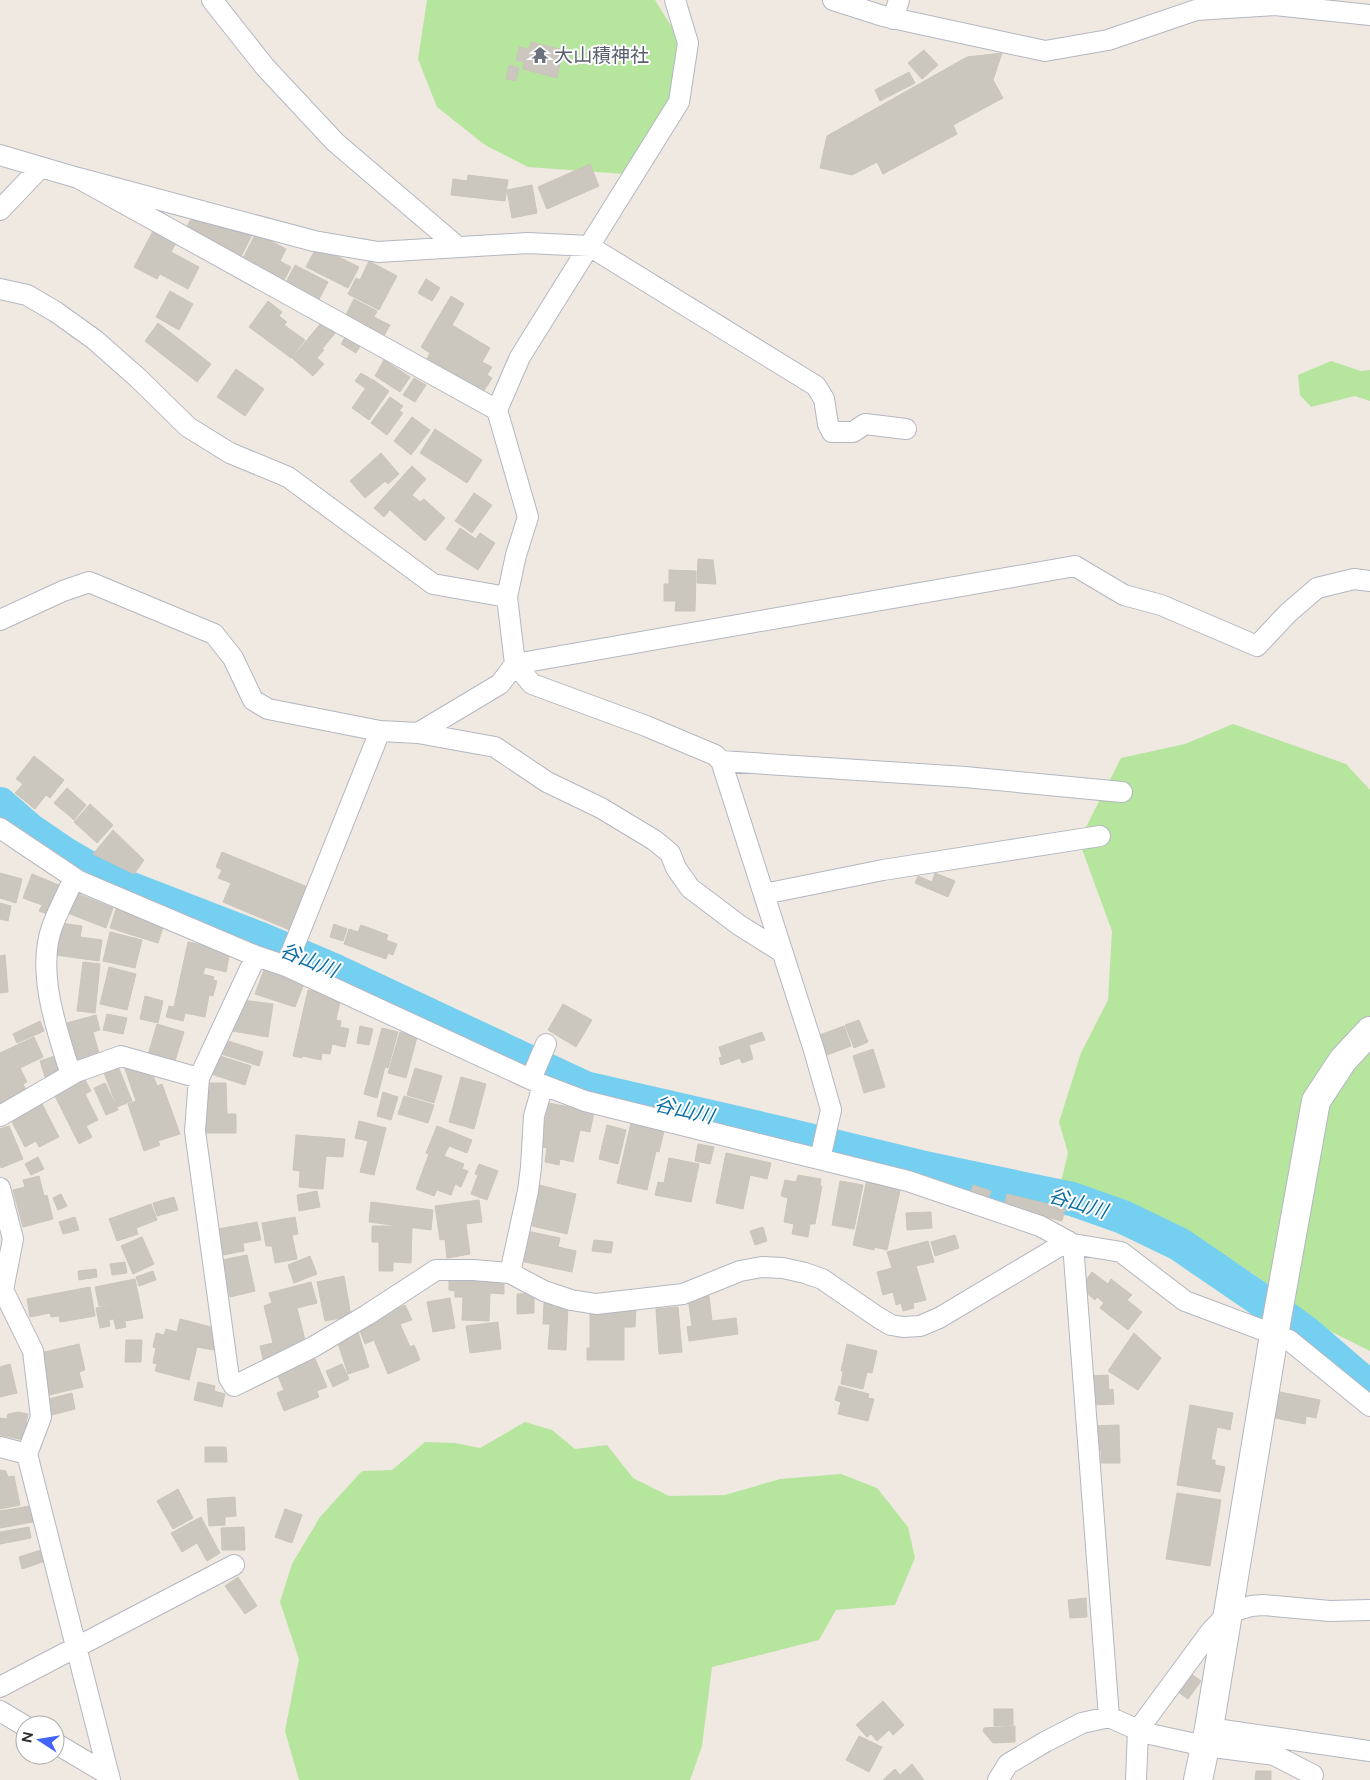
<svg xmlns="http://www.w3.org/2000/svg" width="1370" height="1780" font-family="Figtree,'Noto Sans JP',sans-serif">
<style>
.green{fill:#b6e59e}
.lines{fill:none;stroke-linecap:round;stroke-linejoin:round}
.river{stroke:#75cff0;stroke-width:34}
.building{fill:#cbc7bf;stroke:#cbc5ba}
.street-casing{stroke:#b4b7c1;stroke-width:22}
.secondary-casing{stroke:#b4b7c1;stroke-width:30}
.street{stroke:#fff;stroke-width:20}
.secondary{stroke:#fff;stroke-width:28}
.labels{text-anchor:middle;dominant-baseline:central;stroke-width:4;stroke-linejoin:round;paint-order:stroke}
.worship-label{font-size:19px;fill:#5b616d;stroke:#fff;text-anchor:start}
.water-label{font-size:20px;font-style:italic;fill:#0d6fa3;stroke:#fff}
</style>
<rect width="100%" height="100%" fill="#efe9e1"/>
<path class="green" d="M 427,0 L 655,0 L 681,42 L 671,101 L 624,174 L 528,167 L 485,145 L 437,107 L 418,59 Z
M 1331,361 L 1361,371 L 1370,370 L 1370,401 L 1355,396 L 1311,407 L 1300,395 L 1298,375 Z
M 1233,724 L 1346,764 L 1370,790 L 1370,1351 L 1328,1330 L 1252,1273 L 1200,1241 L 1141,1209 L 1060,1186 L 1068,1153 L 1059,1122 L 1081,1053 L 1108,1000 L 1112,931 L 1079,841 L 1121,758 L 1185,744 Z
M 525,1422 L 552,1430 L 575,1449 L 607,1445 L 633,1478 L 669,1496 L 725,1495 L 780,1479 L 841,1474 L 877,1488 L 908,1527 L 915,1558 L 895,1605 L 836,1610 L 819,1640 L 712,1667 L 702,1746 L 690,1780 L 299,1780 L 285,1731 L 299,1659 L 280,1602 L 292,1564 L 320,1517 L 362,1471 L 392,1470 L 425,1442 L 455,1443 L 480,1448 Z"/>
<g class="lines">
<path class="river" d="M 0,804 L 30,830 L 65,854 L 111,881 L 258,938 L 333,970 L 585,1088 L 780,1133 L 929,1169 L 1072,1199 L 1123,1217 L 1179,1244 L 1255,1296 L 1305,1332 L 1370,1388"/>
</g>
<path class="building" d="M 531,42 L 563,50 L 557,78 L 523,69 L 524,62 L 516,60 L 519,47 L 529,49 Z
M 924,50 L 938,65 L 922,79 L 908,63 Z
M 1002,53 L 993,80 L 1003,98 L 953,125 L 957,134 L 883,174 L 877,162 L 852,175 L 820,168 L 827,136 L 967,57 Z
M 509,65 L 519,68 L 516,81 L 506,79 Z
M 909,72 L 915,83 L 880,101 L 875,90 Z
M 590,164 L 599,186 L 547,209 L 538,187 Z
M 468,175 L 508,180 L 505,201 L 451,195 L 453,179 L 467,181 Z
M 532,185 L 537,213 L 512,218 L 507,190 Z
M 193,216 L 208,225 L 202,235 L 187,226 Z
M 225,221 L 252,235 L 238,262 L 199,239 L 208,225 Z
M 153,231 L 176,243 L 171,252 L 199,267 L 188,289 L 160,274 L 157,279 L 134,267 Z
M 256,233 L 286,249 L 280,261 L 291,267 L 281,286 L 240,264 Z
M 317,246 L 359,267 L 348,288 L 306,267 Z
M 369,261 L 397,276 L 379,310 L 348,294 L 356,278 L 360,280 Z
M 295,265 L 328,282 L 316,305 L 283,288 Z
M 426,279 L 440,288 L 432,301 L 418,293 Z
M 170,291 L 193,304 L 179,330 L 156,317 Z
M 451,296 L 464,304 L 452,325 L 490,348 L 482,362 L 492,367 L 487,375 L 492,378 L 480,397 L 424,365 L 430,353 L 421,347 Z
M 354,299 L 377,311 L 374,317 L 390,325 L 381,341 L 343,321 Z
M 268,301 L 282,312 L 279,316 L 287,322 L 284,325 L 305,340 L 291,358 L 249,327 Z
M 158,323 L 211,364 L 197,382 L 145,341 Z
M 321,323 L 336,332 L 322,349 L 324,350 L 317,358 L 324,364 L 313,376 L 292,358 Z
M 347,334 L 362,343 L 356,353 L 341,344 Z
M 384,360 L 410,377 L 400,392 L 375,376 Z
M 236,369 L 264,389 L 245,416 L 217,397 Z
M 361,373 L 371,379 L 365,388 L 355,381 Z
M 414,378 L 426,385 L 415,402 L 403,395 Z
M 372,379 L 389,391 L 369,420 L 352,408 Z
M 390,397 L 403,406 L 399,411 L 403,413 L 387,435 L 371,423 Z
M 412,417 L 430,430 L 411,455 L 394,441 Z
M 435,429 L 482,460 L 467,483 L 420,453 Z
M 381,453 L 399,474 L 388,484 L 385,481 L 365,498 L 350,481 Z
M 412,466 L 426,479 L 412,495 L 420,502 L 424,499 L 445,518 L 425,541 L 390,510 L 384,517 L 374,508 Z
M 474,493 L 492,505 L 472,533 L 455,521 Z
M 460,528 L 476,539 L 480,533 L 495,543 L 478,570 L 446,549 Z
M 698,559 L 713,560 L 716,584 L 697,583 Z
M 669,570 L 696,571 L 695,611 L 675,611 L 676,601 L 664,601 L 664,584 L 669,584 Z
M 34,756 L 64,780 L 50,798 L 46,795 L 35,809 L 15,793 L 23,784 L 16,779 Z
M 67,788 L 86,805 L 74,820 L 54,803 Z
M 90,804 L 113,825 L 97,843 L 74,822 Z
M 113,830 L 144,860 L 134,874 L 93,854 Z
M 222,852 L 310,888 L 292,931 L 223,902 L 231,883 L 218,878 L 222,870 L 216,867 Z
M 0,873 L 22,879 L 16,903 L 0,898 Z
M 935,873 L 955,881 L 948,897 L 915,883 L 918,876 L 932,882 Z
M 32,874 L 66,888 L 54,917 L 39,911 L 42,905 L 23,898 Z
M 73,892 L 113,908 L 106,928 L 65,912 Z
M 0,903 L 11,906 L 8,921 L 0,919 Z
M 116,909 L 164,924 L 158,943 L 110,928 Z
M 60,923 L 82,926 L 80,937 L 102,940 L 99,961 L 56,955 Z
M 334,924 L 347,929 L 343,941 L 330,937 Z
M 361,925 L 388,935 L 386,940 L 397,944 L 393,955 L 388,953 L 386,959 L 344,944 L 349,929 L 358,932 Z
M 110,932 L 142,940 L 135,968 L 103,961 Z
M 188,942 L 230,951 L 226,972 L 205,967 L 203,974 L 214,977 L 213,980 L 217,981 L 213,996 L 209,995 L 205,1017 L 185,1013 L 183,1021 L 166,1017 L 169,1006 L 174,1007 Z
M 5,955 L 8,992 L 0,993 L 0,956 Z
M 83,962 L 100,964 L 95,1013 L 77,1011 Z
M 109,967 L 136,974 L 127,1010 L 100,1004 Z
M 265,967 L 305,981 L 295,1007 L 255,994 Z
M 308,990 L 341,997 L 336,1020 L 341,1021 L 340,1027 L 349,1029 L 345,1047 L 332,1044 L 330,1054 L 322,1053 L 321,1060 L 302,1056 L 302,1058 L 293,1056 Z
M 145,996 L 163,1001 L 158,1023 L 140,1019 Z
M 242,1000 L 273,1004 L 268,1037 L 232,1031 Z
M 563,1004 L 592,1020 L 576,1047 L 548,1030 Z
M 107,1014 L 127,1018 L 123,1034 L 103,1030 Z
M 96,1015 L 100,1030 L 93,1032 L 100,1057 L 73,1064 L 63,1024 Z
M 859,1020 L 868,1042 L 854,1048 L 845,1025 Z
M 40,1021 L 44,1031 L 17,1043 L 13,1034 Z
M 157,1024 L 184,1032 L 174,1064 L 148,1055 Z
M 360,1026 L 373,1029 L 369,1045 L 357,1043 Z
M 844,1026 L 851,1046 L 827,1055 L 823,1044 L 817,1046 L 814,1037 Z
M 382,1028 L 398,1032 L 388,1068 L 385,1067 L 377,1098 L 364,1094 Z
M 400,1032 L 417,1037 L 406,1078 L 388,1073 Z
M 762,1032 L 765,1040 L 749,1045 L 753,1059 L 742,1063 L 740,1058 L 721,1065 L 719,1058 L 722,1057 L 719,1047 Z
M 34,1037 L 43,1057 L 20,1068 L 27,1082 L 23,1084 L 29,1096 L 0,1105 L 0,1053 Z
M 222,1039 L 263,1052 L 259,1066 L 218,1053 Z
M 873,1049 L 885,1087 L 864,1093 L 853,1056 Z
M 61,1054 L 67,1072 L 46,1080 L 40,1061 Z
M 214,1054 L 251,1066 L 245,1085 L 208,1073 Z
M 116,1061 L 132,1101 L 117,1107 L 102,1067 Z
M 137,1061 L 141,1073 L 151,1070 L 157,1086 L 162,1084 L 180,1134 L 158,1141 L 160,1145 L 144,1151 L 128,1104 L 136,1101 L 124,1066 Z
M 415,1068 L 442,1076 L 434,1103 L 407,1095 Z
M 82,1074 L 91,1091 L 85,1094 L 98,1120 L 86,1126 L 92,1137 L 79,1144 L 52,1090 Z
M 461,1077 L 486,1084 L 474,1129 L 449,1122 Z
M 105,1083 L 118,1110 L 106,1115 L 94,1088 Z
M 201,1083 L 226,1083 L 227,1114 L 236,1114 L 236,1133 L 202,1133 Z
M 383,1092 L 398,1097 L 391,1120 L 377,1116 Z
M 404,1096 L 434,1105 L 428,1123 L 398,1114 Z
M 40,1100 L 59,1137 L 39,1147 L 36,1141 L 25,1147 L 9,1116 Z
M 549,1103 L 594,1112 L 590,1132 L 580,1130 L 573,1162 L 560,1159 L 559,1165 L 545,1162 L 547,1148 L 542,1147 L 545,1131 L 543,1130 Z
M 359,1121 L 386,1128 L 374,1175 L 360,1172 L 368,1141 L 355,1138 Z
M 631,1123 L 664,1131 L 659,1152 L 656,1151 L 647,1190 L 617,1183 Z
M 607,1125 L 626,1130 L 618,1164 L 599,1159 Z
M 9,1126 L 23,1159 L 1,1168 L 0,1164 L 0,1129 Z
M 437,1126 L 472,1140 L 467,1153 L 449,1146 L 444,1156 L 464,1164 L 462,1169 L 468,1171 L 461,1187 L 455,1184 L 451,1195 L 437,1190 L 434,1196 L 416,1189 L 429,1154 L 426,1153 Z
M 296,1135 L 345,1139 L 343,1157 L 326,1156 L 323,1189 L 299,1187 L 300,1171 L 293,1170 Z
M 698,1144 L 714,1147 L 710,1164 L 695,1161 Z
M 726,1153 L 771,1163 L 767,1179 L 750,1175 L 743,1209 L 716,1203 Z
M 38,1157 L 44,1169 L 31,1175 L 25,1164 Z
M 669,1158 L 699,1164 L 691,1202 L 655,1195 L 658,1182 L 664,1183 Z
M 479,1164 L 498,1171 L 487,1200 L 471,1194 L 478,1175 L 475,1174 Z
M 798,1175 L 821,1179 L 820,1186 L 822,1186 L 815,1224 L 810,1224 L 808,1237 L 792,1234 L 794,1224 L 784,1222 L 788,1198 L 781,1196 L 785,1180 L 796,1182 Z
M 39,1176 L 44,1196 L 47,1195 L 53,1219 L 23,1227 L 13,1190 L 25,1187 L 23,1180 Z
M 867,1179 L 901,1186 L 887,1250 L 874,1247 L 874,1250 L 853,1245 Z
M 840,1181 L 863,1185 L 854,1229 L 832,1225 Z
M 539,1185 L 576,1194 L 567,1234 L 532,1226 L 536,1209 L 533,1209 Z
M 973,1185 L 991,1191 L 988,1200 L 970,1194 Z
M 317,1191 L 320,1207 L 299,1211 L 297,1195 Z
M 61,1194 L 67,1206 L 58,1210 L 53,1198 Z
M 1007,1194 L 1065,1208 L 1062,1221 L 1004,1206 Z
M 174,1197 L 178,1210 L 157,1216 L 153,1203 Z
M 479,1200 L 482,1222 L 466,1224 L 470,1254 L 447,1258 L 445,1239 L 440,1240 L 435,1206 Z
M 371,1202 L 433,1210 L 431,1230 L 369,1222 Z
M 151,1204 L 157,1220 L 136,1228 L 138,1234 L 117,1241 L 109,1219 Z
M 931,1212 L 932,1228 L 907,1230 L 906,1213 Z
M 75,1217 L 79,1230 L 63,1234 L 59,1222 Z
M 295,1217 L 298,1234 L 292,1235 L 297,1259 L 275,1263 L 272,1246 L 266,1246 L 262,1223 Z
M 257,1222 L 261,1240 L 243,1243 L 244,1251 L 223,1255 L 218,1229 Z
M 372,1226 L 412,1226 L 411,1263 L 393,1262 L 393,1271 L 379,1271 L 379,1242 L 372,1242 Z
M 763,1227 L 767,1241 L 755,1245 L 750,1231 Z
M 527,1231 L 560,1238 L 558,1247 L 576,1251 L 572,1272 L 520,1261 Z
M 955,1235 L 959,1248 L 935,1256 L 931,1242 Z
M 142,1237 L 154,1264 L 133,1274 L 121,1246 Z
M 594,1240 L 613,1242 L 611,1253 L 592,1251 Z
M 928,1241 L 934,1262 L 916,1266 L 926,1300 L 913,1303 L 914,1308 L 903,1311 L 901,1303 L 896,1305 L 893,1292 L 883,1295 L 877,1272 L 892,1268 L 887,1252 Z
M 247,1255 L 255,1291 L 230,1297 L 222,1260 Z
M 310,1256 L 317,1274 L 294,1283 L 288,1265 Z
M 125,1262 L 127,1273 L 112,1275 L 110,1264 Z
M 96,1269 L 97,1277 L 79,1280 L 78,1271 Z
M 153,1271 L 156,1280 L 139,1286 L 136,1277 Z
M 1092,1272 L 1108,1284 L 1111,1279 L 1132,1295 L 1127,1300 L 1142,1312 L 1128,1330 L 1100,1308 L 1104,1303 L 1097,1297 L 1095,1300 L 1080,1288 Z
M 449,1275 L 504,1276 L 504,1294 L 490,1293 L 489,1321 L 462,1320 L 463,1297 L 455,1297 L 455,1291 L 449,1290 Z
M 344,1276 L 351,1316 L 325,1321 L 317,1282 Z
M 135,1279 L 143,1318 L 125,1321 L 126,1327 L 116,1329 L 110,1304 L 99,1306 L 95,1287 Z
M 311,1282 L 317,1303 L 297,1308 L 307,1348 L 263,1359 L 260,1346 L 273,1343 L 264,1306 L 272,1303 L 269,1293 Z
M 90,1287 L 95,1316 L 60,1322 L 59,1316 L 51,1317 L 50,1313 L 30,1317 L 27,1299 Z
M 534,1293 L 534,1313 L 517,1314 L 517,1294 Z
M 709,1296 L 712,1321 L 736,1318 L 738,1334 L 689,1341 L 687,1327 L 692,1326 L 688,1298 Z
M 450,1298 L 455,1328 L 433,1332 L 427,1302 Z
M 544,1303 L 568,1305 L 566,1350 L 548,1349 L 550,1324 L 543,1324 Z
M 110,1305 L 113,1319 L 109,1320 L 110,1326 L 100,1328 L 96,1308 Z
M 405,1305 L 412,1320 L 400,1324 L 410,1347 L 414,1345 L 420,1360 L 388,1374 L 374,1340 L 365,1344 L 358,1326 Z
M 636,1307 L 635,1327 L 624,1327 L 624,1360 L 587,1360 L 587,1348 L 590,1348 L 590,1308 Z
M 678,1307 L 682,1352 L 659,1354 L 656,1309 Z
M 180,1319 L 219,1329 L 214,1350 L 197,1347 L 189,1380 L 155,1371 L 157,1364 L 153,1363 L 156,1348 L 153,1347 L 156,1333 L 164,1335 L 166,1329 L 177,1332 Z
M 498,1322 L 501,1349 L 470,1353 L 466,1326 Z
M 357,1329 L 369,1367 L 348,1374 L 336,1337 Z
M 1134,1333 L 1161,1358 L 1138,1390 L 1108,1371 Z
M 126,1340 L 142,1340 L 141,1362 L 125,1362 Z
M 79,1344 L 85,1370 L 79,1372 L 83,1387 L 49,1395 L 45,1374 L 36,1354 Z
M 847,1344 L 877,1351 L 872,1373 L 867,1372 L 863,1389 L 841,1384 L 843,1371 L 841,1371 Z
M 313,1354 L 327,1387 L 317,1391 L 319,1397 L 284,1411 L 277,1393 L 284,1390 L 275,1369 Z
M 10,1364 L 17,1393 L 0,1397 L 0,1367 Z
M 342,1364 L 349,1379 L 333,1387 L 326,1371 Z
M 1108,1375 L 1109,1390 L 1113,1389 L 1114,1404 L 1093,1405 L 1091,1376 Z
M 198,1382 L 215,1386 L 214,1391 L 225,1394 L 222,1407 L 194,1400 Z
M 839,1386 L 869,1394 L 868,1398 L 874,1399 L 868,1421 L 838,1414 L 841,1402 L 835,1400 Z
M 1280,1392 L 1320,1400 L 1316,1418 L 1306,1416 L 1305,1424 L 1275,1418 Z
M 72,1393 L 75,1409 L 48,1416 L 45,1400 Z
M 1190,1405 L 1233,1413 L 1230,1430 L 1217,1427 L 1211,1460 L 1215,1460 L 1215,1465 L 1225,1467 L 1220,1492 L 1177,1485 Z
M 18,1412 L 28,1414 L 26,1423 L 32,1425 L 28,1441 L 0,1435 L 0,1418 L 7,1419 L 8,1414 Z
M 1119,1425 L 1120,1463 L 1101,1463 L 1101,1450 L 1095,1450 L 1092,1426 Z
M 205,1447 L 226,1447 L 227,1462 L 205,1462 Z
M 0,1470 L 6,1471 L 8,1477 L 14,1476 L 20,1505 L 0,1509 Z
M 178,1489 L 193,1518 L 173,1529 L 157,1501 Z
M 1177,1493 L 1221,1500 L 1210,1566 L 1166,1559 Z
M 235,1497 L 236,1516 L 225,1517 L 225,1525 L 209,1526 L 207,1499 Z
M 30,1506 L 33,1522 L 0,1528 L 0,1511 Z
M 285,1509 L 302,1515 L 292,1543 L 275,1537 Z
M 201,1517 L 220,1553 L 207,1561 L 197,1543 L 182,1552 L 171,1533 Z
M 29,1527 L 31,1538 L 0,1544 L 0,1532 Z
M 244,1527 L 245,1550 L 222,1550 L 221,1528 Z
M 47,1548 L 51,1559 L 22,1569 L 19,1557 Z
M 238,1577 L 257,1606 L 245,1614 L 225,1586 Z
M 1086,1598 L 1087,1617 L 1070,1618 L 1068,1600 Z
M 1190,1673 L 1201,1681 L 1188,1699 L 1177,1691 Z
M 883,1701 L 904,1725 L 893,1735 L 889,1730 L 877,1741 L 871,1734 L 867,1737 L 856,1725 Z
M 994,1709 L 1013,1709 L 1013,1725 L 994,1726 Z
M 1015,1726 L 1015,1742 L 993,1743 L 983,1731 L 984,1728 Z
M 859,1736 L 882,1747 L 869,1772 L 846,1760 Z
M 912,1764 L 924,1780 L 883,1780 L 895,1769 L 900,1775 Z
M 1256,1771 L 1271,1771 L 1271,1780 L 1255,1780 Z"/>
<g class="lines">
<g class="street-casing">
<path id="street" d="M 212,0 L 265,67 L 335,142 L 458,247
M 675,0 L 688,43 L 679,102 L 520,357 L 497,410 L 528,517 L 516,555 L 507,597 L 515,664 L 532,684 L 646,726 L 715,755 L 721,761 L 814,1050 L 831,1110 L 820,1159
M 833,0 L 883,16 L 1045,51 L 1108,40 L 1196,10 L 1275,5 L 1370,15
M 893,19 L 899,0
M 0,155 L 78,178 L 497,410
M 78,178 L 314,241 L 378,252 L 528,243 L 589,246 L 816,386 L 824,399 L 828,424 L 832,432 L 853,432 L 865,424 L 906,429
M 0,210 L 41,167
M 0,289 L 27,295 L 56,312 L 95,340 L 138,378 L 188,427 L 230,453 L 288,477 L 433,584 L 507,597
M 0,620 L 63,591 L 89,582 L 214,634 L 233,658 L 253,700 L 268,709 L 380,731
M 418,733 L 495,747 L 547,782 L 601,808 L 654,840 L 670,853 L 676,868 L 690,888 L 739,925 L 782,952
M 721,761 L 965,777 L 1122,792
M 0,828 L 79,881 L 256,956 L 286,966 L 543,1085 L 585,1101 L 908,1181 L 1040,1226 L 1073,1244 L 1121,1252 L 1185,1301 L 1289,1340 L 1370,1406
M 764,894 L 883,870 L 1100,836
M 286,966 L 380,731 L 418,733 L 500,684 L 515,664 L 1075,566 L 1124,595 L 1161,605 L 1257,646 L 1288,613 L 1317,588 L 1354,579 L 1370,581
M 71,1075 C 57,1031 36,972 52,927 C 58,910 67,894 74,878
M 199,1078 L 195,1131 L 229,1378 L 234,1386 L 313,1347 L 367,1315 L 436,1270 L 473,1270 L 510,1273 L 544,1291 L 571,1300 L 596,1304 L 683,1294 L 740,1271 L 762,1267 L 783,1268 L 805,1273 L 822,1279 L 879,1318 L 891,1325 L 903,1327 L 920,1326 L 939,1318 L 1068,1241
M 531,1079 L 546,1044
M 0,1116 L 76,1072 L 121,1056 L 199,1078 L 256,956
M 0,1188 L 13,1239 L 3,1290 L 33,1351 L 41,1417 L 27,1454 L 110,1780
M 1073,1244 L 1109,1717 L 1145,1733 L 1205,1746 L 1274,1755 L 1313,1775
M 510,1273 L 528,1191 L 531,1167 L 534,1116 L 543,1085
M 0,1447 L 27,1454
M 0,1687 L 234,1565
M 0,1711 L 25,1726
M 1209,1728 L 1370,1751
M 55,1743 L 109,1775
M 998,1780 L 1008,1764 L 1045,1742 L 1082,1723 L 1109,1717
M 1136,1780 L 1138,1730 L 1211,1631 L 1228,1613 L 1251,1606 L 1263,1605 L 1330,1611 L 1370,1610"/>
</g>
<g class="secondary-casing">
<path id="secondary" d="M 1198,1780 L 1209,1728 L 1274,1335 L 1316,1101 L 1343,1060 L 1370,1031"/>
</g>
<use href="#street" class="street"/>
<use href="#secondary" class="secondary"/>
</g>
<defs>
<g id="temple-bare" transform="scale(1.35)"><path d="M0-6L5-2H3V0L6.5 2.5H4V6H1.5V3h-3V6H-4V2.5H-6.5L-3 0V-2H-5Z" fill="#6b7280" stroke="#fff" stroke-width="2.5" paint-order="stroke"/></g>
</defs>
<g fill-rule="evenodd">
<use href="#temple-bare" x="540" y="55"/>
</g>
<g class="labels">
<g class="worship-label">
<text x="554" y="55">大山積神社</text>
</g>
<g class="water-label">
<text transform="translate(309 960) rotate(22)">谷山川</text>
<text transform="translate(684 1110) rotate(13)">谷山川</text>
<text transform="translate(1078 1203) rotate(17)">谷山川</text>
</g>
</g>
<g transform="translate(40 1740) rotate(282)"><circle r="24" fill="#ffffff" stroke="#ababab"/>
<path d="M0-4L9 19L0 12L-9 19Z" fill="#4264fb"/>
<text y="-8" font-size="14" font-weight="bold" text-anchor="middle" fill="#2e2e2e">N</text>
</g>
</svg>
